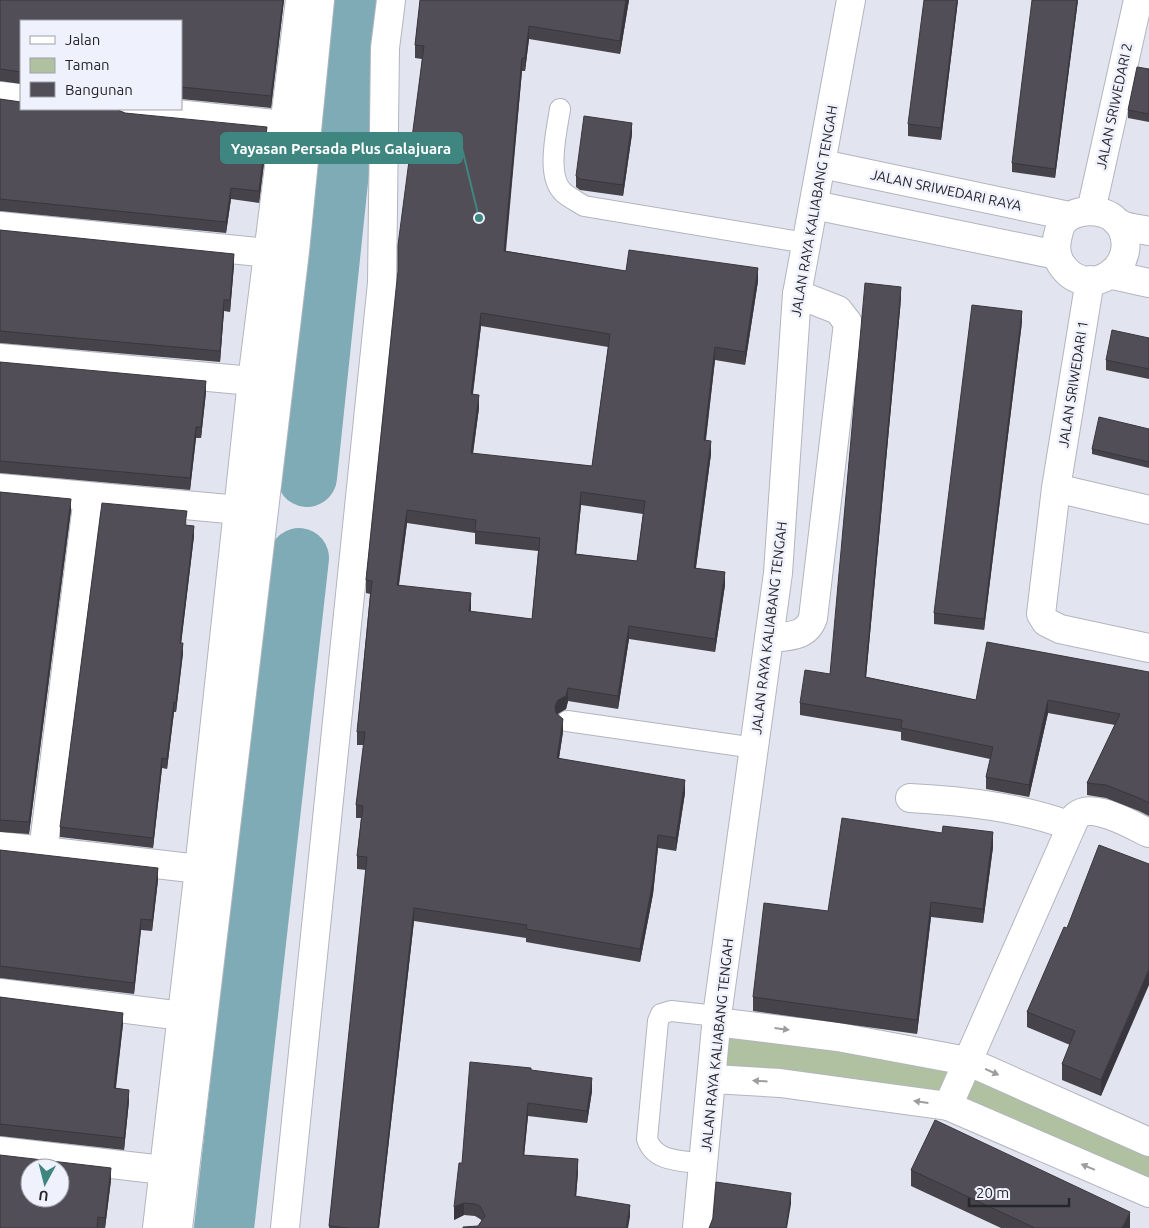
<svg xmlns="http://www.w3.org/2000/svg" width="1149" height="1228" font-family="Ubuntu,sans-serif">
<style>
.green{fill:#afc1a0}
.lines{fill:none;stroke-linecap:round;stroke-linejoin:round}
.river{stroke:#7eabb5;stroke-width:60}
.service-casing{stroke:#b2b5bf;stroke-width:22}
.minor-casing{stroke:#b2b5bf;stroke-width:30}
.tertiary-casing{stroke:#b2b5bf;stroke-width:30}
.primary-casing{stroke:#b2b5bf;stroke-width:30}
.service{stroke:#fff;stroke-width:20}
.minor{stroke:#fff;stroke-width:28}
.tertiary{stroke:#fff;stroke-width:28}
.primary{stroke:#fff;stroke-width:28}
.wall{fill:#46434b;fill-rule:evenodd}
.shaded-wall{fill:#39373d}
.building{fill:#514e57;stroke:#39373d;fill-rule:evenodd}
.oneway{fill:#9d9d9f}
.labels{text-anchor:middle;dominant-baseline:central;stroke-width:5;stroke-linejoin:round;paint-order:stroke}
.street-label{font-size:14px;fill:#25262a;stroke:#eff2fc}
.leader{fill:none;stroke:#3f8681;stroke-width:2}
.callout-dot{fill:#3f8681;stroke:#eff2fc;stroke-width:2}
.callout{fill:#3f8681;stroke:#3f8681;stroke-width:2}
.callout-label{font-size:15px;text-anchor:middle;font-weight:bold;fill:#fff}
</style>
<rect width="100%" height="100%" fill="#e2e4ef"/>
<path class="green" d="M 716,1022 L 967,1061 L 1149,1142 L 1149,1195 L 948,1106 L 713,1079 Z"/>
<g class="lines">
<path class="river" d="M 307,477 L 357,0
M 224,1228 L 299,558"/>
<g class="service-casing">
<path id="service" d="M 560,109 C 557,130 545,177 564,193 C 570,198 578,202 584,206 L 806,243
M 567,721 L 755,748
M 704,1164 C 682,1160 655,1163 647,1139 L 658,1021 L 661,1014 L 671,1011 L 717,1016"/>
</g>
<g class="minor-casing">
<path id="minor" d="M 0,96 L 21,98
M 127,109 L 284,125
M 822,164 L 1069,216
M 814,205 L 1057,255
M 1091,211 L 1138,0
M 1119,223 C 1145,266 1087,304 1061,264 C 1054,253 1056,242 1059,231 C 1063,210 1095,207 1110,216 C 1114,218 1116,222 1119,224 C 1128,228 1140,229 1149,231
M 0,226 L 258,252 L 270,251
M 1113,275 L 1149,283
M 1090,280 L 1056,488 L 1041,614 L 1046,622 L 1060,629 L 1149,648
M 0,358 L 252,381
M 0,488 L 239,510
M 1056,488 L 1149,510
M 769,638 C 787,636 806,638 813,618 L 848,323 L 838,310 L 797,294
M 910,798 C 965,801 1019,807 1071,826
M 0,846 L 199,869
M 43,851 L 88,497
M 0,993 L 182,1016
M 948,1106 L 1076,816 C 1093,801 1131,825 1149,833
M 0,1151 L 163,1170
M 157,1228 L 199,869 L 252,381 L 300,0
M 178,1228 L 295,251 L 320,0
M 285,1228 L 382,283 L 385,48 L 391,0"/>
</g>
<g class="tertiary-casing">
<path id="tertiary" d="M 716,1022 L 838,1037 L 967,1061 L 1149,1142
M 713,1079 L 780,1083 L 948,1106 L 1149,1193"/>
</g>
<g class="primary-casing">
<path id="primary" d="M 697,1228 L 717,1016 L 778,573 L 797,294 L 851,0"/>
</g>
<use href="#service" class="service"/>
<use href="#minor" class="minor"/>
<use href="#tertiary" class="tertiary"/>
<use href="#primary" class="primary"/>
</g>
<path class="wall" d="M 0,0 L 284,0 L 271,108 L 181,99 L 181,21 L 21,21 L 21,84 L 0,81 Z
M 420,0 L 629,0 L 620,54 L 529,39 L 525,71 L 522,71 L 506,251 L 626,271 L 758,281 L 745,365 L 715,360 L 706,440 L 711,454 L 696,568 L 725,585 L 715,652 L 629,639 L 618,709 L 568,701 L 566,709 L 558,714 L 563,732 L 559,758 L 685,793 L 676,851 L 658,848 L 653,894 L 640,962 L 526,942 L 526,938 L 414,921 L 379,1228 L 329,1228 L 366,870 L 357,869 L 357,856 L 361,818 L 356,818 L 356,805 L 364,745 L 357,745 L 357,732 L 370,594 L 366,593 L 366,580 L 422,59 L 415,58 L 415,45 ZM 481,326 L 608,347 L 592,466 L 473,454 L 479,408 L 473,394 ZM 581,505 L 643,514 L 637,561 L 576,554 ZM 407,523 L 475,533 L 475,544 L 538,551 L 532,619 L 471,612 L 471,606 L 399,585 Z
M 958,0 L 941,140 L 908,136 L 908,124 Z
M 1078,0 L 1055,178 L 1012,172 L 1012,163 Z
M 1149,69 L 1149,122 L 1128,118 L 1128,110 Z
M 0,99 L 20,102 L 118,110 L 125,113 L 267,139 L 259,203 L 231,199 L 226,233 L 0,211 Z
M 632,134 L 623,196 L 580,190 L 576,187 L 576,176 Z
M 0,230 L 234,265 L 230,312 L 224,311 L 220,362 L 0,343 Z
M 901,299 L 866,677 L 976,700 L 1149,672 L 1149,816 L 1139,811 L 1106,798 L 1087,795 L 1087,783 L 1115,725 L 1048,713 L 1029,797 L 986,789 L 986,777 L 990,759 L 901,740 L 901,732 L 800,715 L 800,703 L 830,674 Z
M 1022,322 L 984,630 L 934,624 L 934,613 Z
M 1149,338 L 1149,379 L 1106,370 L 1106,360 Z
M 0,362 L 206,392 L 201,438 L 196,438 L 190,490 L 0,473 Z
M 1149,429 L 1149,468 L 1092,454 L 1092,449 Z
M 0,492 L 71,510 L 29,834 L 0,832 Z
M 187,521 L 186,525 L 194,536 L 181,643 L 183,653 L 176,712 L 174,712 L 167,769 L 162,768 L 153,848 L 60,837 L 60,827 Z
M 993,847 L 983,923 L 931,917 L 917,1034 L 753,1011 L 753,997 Z
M 0,850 L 158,880 L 152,931 L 141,930 L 134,994 L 0,978 Z
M 1149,864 L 1101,1096 L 1062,1080 L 1062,1064 L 1070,1045 L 1027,1027 L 1027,1012 L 1067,928 Z
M 0,997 L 123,1024 L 116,1088 L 129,1101 L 124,1150 L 0,1136 Z
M 531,1070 L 592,1091 L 587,1123 L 528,1116 L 524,1155 L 578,1172 L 576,1197 L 630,1217 L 478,1226 L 482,1221 L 480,1219 L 475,1216 L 464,1215 L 454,1220 L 462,1163 Z
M 911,1170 L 1130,1228 L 1001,1228 L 911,1186 Z
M 111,1180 L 105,1228 L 0,1228 Z"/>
<path class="shaded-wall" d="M 283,0 L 284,0 L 271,108 L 271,96 Z
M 626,0 L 629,0 L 620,54 L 620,41 Z
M 957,0 L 958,0 L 941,140 L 941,128 Z
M 1077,0 L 1078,0 L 1055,178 L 1055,169 Z
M 529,26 L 529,39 L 525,71 L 525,58 Z
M 522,58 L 522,71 L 504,264 L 504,251 Z
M 632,123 L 632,134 L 623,196 L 623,185 Z
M 267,127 L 267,139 L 259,203 L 259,191 Z
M 231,188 L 231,199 L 226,233 L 226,222 Z
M 234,254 L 234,265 L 230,312 L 230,300 Z
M 758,268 L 758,281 L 745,365 L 745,352 Z
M 901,287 L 901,299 L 865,689 L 865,677 Z
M 224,300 L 224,311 L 220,362 L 220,351 Z
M 1022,311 L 1022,322 L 984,630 L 984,619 Z
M 481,313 L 481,326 L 471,407 L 471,394 Z
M 715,347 L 715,360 L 704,453 L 704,440 Z
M 206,381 L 206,392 L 201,438 L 201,427 Z
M 479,395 L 479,408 L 471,466 L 471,453 Z
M 196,427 L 196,438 L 190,490 L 190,478 Z
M 711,441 L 711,454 L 694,581 L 694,568 Z
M 581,492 L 581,505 L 575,567 L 575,554 Z
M 71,499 L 71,510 L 29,834 L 29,822 Z
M 407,510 L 407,523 L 397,598 L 397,585 Z
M 194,526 L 194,536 L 180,653 L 180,643 Z
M 725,572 L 725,585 L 715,652 L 715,639 Z
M 471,593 L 471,606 L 469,624 L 469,611 Z
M 629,626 L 629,639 L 618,709 L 618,696 Z
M 183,643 L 183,653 L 176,712 L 176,703 Z
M 568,688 L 568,701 L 566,709 L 558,713 L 555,719 L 555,706 L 558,700 Z
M 1048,700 L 1048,713 L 1029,797 L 1029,785 Z
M 174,702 L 174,712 L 167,769 L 167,759 Z
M 563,719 L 563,732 L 557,771 L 557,758 Z
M 162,758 L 162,768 L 153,848 L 153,838 Z
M 685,780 L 685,793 L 676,851 L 676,838 Z
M 993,832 L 993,847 L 983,923 L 983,909 Z
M 658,835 L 658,848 L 653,894 L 640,962 L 640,949 Z
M 158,868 L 158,880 L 152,931 L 152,920 Z
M 931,902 L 931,917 L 917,1034 L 917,1020 Z
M 414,908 L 414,921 L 379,1228 L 378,1228 Z
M 141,919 L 141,930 L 134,994 L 134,983 Z
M 1149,969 L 1149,985 L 1101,1096 L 1101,1080 Z
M 123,1013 L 123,1024 L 114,1100 L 114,1088 Z
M 592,1078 L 592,1091 L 587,1123 L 587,1111 Z
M 129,1090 L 129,1101 L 124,1150 L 124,1138 Z
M 528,1103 L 528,1116 L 523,1167 L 523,1155 Z
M 578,1159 L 578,1172 L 575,1209 L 575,1196 Z
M 111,1168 L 111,1180 L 105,1228 L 105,1218 Z
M 791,1193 L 791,1204 L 787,1228 L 786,1228 Z
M 464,1203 L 464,1215 L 454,1220 L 454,1207 Z
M 630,1205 L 630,1217 L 628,1228 L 626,1228 Z
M 1130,1212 L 1130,1228 L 1122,1228 Z"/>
<path class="building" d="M 0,0 L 283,0 L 271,96 L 181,87 L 181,21 L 21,21 L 21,72 L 0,69 Z
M 420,0 L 626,0 L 620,41 L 529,26 L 525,58 L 522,58 L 504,251 L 626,271 L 629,250 L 758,268 L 745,352 L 715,347 L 704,440 L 711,441 L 694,568 L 725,572 L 715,639 L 629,626 L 618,696 L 568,688 L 566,696 L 558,700 L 555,706 L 556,713 L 563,719 L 557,758 L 685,780 L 676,838 L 658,835 L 653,881 L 640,949 L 526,929 L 527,925 L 414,908 L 378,1228 L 349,1228 L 329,1226 L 367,857 L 357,856 L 363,806 L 356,805 L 365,732 L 357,732 L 372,581 L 366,580 L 398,271 L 398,245 L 424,46 L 415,45 ZM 481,313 L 610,334 L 592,466 L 471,453 L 479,395 L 471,394 ZM 581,492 L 645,501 L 637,561 L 575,554 ZM 407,510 L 476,520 L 475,531 L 540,538 L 532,619 L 469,611 L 471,593 L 397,585 Z
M 924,0 L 957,0 L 941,128 L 908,124 Z
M 1032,0 L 1077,0 L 1055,169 L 1012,163 Z
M 1137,67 L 1149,69 L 1149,114 L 1128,110 Z
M 0,99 L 21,102 L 21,109 L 117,109 L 118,110 L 125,113 L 267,127 L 259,191 L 231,188 L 226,222 L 0,199 Z
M 584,116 L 632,123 L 623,185 L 580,179 L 576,176 Z
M 0,230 L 234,254 L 230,300 L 224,300 L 220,351 L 0,331 Z
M 865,283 L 901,287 L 865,677 L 976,700 L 987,642 L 1149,672 L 1149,803 L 1139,798 L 1106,785 L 1087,783 L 1120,714 L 1048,700 L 1029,785 L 986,777 L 993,747 L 901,728 L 902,720 L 800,703 L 805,670 L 830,674 Z
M 972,305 L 1022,311 L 984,619 L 934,613 Z
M 1112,330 L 1149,338 L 1149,369 L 1106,360 Z
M 0,362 L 206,381 L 201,427 L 196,427 L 190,478 L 0,461 Z
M 1099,417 L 1149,429 L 1149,462 L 1092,449 Z
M 0,492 L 71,499 L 29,822 L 0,820 Z
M 102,503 L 187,511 L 185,525 L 194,526 L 180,643 L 183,643 L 176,703 L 174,702 L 167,759 L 162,758 L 153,838 L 60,827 Z
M 842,818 L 942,833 L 943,826 L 993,832 L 983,909 L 931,902 L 917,1020 L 753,997 L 764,903 L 828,911 Z
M 1099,845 L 1149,864 L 1149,969 L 1101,1080 L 1062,1064 L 1075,1031 L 1027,1012 L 1064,927 L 1067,928 Z
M 0,850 L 158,868 L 152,920 L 141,919 L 134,983 L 0,966 Z
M 0,997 L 123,1013 L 114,1088 L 129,1090 L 124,1138 L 0,1124 Z
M 470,1062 L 531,1068 L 531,1070 L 592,1078 L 587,1111 L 528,1103 L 523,1155 L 578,1159 L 575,1196 L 630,1205 L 626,1228 L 463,1228 L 463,1227 L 478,1226 L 485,1216 L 480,1206 L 475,1204 L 464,1203 L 454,1207 L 459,1163 L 462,1163 Z
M 935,1120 L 1130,1212 L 1122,1228 L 1035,1228 L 911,1170 Z
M 0,1155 L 111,1168 L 105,1218 L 98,1217 L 97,1228 L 0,1228 ZM 30,1168 L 60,1168 L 60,1198 L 30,1198 Z
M 716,1182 L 791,1193 L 786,1228 L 709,1228 L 713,1218 Z"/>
<defs><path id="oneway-solid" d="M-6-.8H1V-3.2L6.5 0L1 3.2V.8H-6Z" transform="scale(1.25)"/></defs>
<g class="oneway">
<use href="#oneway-solid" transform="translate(782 1029) rotate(7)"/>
<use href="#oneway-solid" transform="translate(992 1072) rotate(24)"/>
<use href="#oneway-solid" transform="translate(760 1081) rotate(-177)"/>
<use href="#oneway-solid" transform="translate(921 1102) rotate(-172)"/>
<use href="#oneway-solid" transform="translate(1088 1167) rotate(-157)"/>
</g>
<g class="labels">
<g class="street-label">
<text transform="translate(1114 106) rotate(-78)">JALAN SRIWEDARI 2</text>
<text transform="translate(946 190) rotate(12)">JALAN SRIWEDARI RAYA</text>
<text transform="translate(814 211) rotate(-80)">JALAN RAYA KALIABANG TENGAH</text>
<text transform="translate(1073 384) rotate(-81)">JALAN SRIWEDARI 1</text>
<text transform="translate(769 628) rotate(-83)">JALAN RAYA KALIABANG TENGAH</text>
<text transform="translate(717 1045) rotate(-84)">JALAN RAYA KALIABANG TENGAH</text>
</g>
</g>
<path class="leader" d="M479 218L462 148"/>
<circle class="callout-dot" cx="479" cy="218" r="5"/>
<rect class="callout" x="221" y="133" width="241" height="30" rx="5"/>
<g class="callout-label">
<text x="341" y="154">Yayasan Persada Plus Galajuara</text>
</g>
<rect x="20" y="20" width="162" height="90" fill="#eff2fc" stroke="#9ea0a8"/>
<rect x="30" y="36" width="25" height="8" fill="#ffffff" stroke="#9ea0a8"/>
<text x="65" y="45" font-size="15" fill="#25262a">Jalan</text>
<rect x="30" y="58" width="25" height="15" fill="#afc1a0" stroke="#9ea0a8"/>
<text x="65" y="70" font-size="15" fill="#25262a">Taman</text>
<rect x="30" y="82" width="25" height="15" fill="#514e57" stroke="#9ea0a8"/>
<text x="65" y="95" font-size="15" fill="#25262a">Bangunan</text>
<g transform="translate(45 1183) rotate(187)"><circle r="24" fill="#eff2fc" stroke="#9ea0a8"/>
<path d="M0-4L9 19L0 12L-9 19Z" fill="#3f8681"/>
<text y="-8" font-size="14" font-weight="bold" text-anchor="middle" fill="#25262a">U</text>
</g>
<path d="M969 1198v8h100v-8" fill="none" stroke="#25262a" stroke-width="2.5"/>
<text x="976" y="1198" font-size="15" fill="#25262a" stroke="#eff2fc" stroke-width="4" paint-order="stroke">20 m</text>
</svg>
